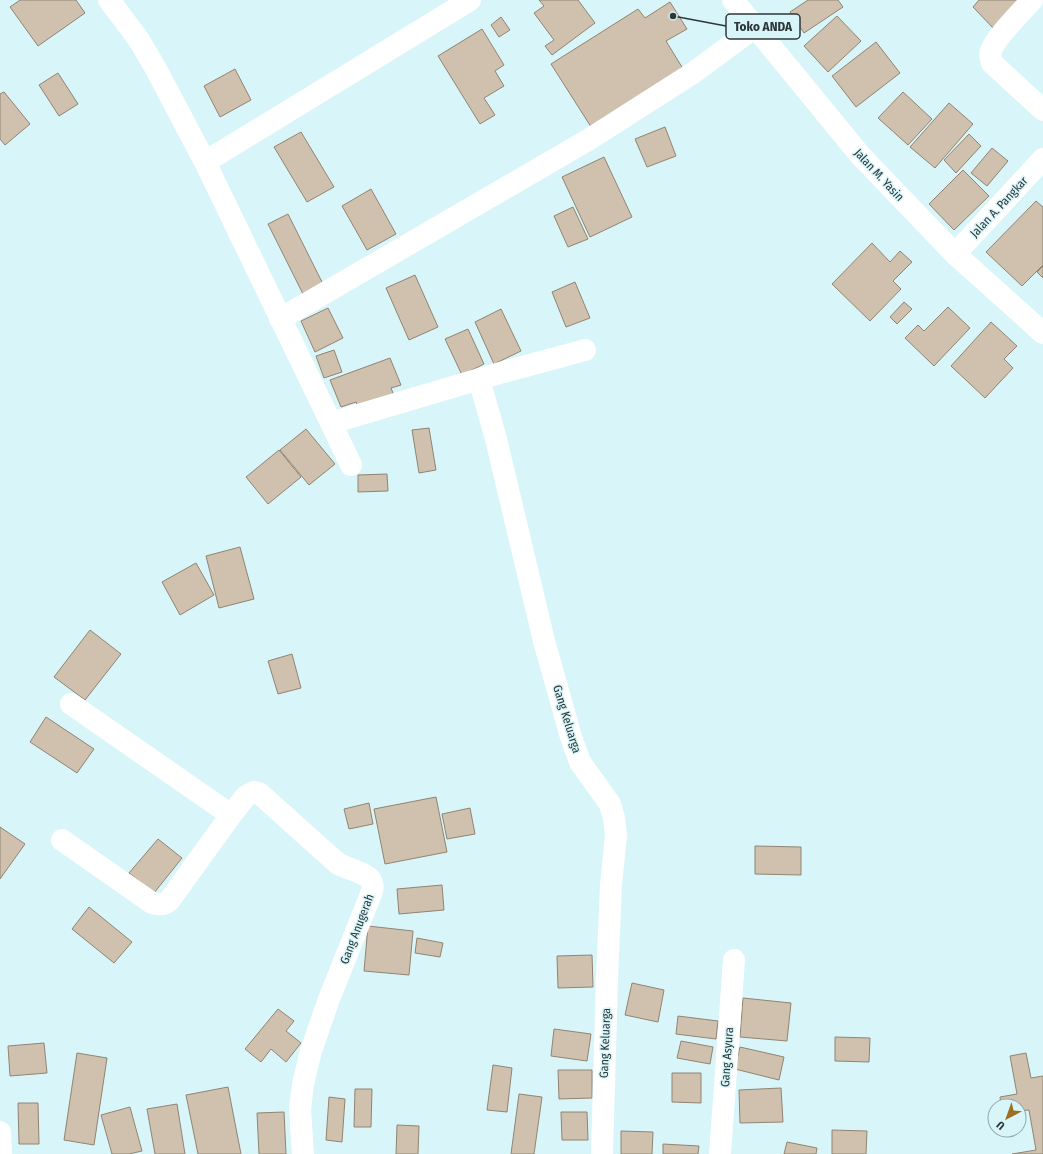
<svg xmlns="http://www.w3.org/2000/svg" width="1043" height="1154" font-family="'Fira Sans Condensed',sans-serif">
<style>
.building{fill:#cfc1ae;stroke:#918472}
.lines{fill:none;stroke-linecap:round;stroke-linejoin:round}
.minor{stroke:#fff;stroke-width:22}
.labels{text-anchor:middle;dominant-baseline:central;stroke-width:3;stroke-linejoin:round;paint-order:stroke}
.street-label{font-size:12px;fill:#2c3738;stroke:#d8f5f9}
.leader{fill:none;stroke:#2c3738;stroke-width:1.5}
.callout-dot{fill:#2c3738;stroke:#d8f5f9;stroke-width:1.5}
.callout{fill:#d8f5f9;stroke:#2c3738;stroke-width:1.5}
.callout-label{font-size:13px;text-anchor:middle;font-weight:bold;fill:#2c3738}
</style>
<rect width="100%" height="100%" fill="#d8f5f9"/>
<path class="building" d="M 20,0 L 76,0 L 85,13 L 38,46 L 10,7 Z
M 539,0 L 578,0 L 595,23 L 552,55 L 545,46 L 554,40 L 534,13 L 544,6 Z
M 808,0 L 838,0 L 843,7 L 804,33 L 790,12 Z
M 979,0 L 1018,0 L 994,29 L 973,7 Z
M 670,2 L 687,29 L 666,41 L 685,72 L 593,130 L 551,64 L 638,9 L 645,18 Z
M 837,16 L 861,41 L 828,72 L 804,46 Z
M 501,17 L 510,30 L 499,37 L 491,25 Z
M 482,29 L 504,65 L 495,71 L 504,86 L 484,98 L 495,115 L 480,124 L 438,56 Z
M 876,42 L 900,73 L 856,107 L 832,76 Z
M 235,69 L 251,100 L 220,117 L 204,86 Z
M 58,73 L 78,104 L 59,116 L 39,85 Z
M 4,92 L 30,124 L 5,145 L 0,139 L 0,94 Z
M 903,92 L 932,119 L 908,145 L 878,118 Z
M 949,103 L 973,124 L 935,168 L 910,147 Z
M 665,127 L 676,156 L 647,167 L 635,139 Z
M 301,132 L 334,187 L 307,202 L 274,147 Z
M 969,134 L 981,146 L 956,173 L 944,160 Z
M 992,148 L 1008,161 L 987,186 L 971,173 Z
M 604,157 L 632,217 L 590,237 L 562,177 Z
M 963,170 L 989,196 L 954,230 L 929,204 Z
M 371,189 L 396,234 L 367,250 L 342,206 Z
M 1036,201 L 1043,207 L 1043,265 L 1022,286 L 986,252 Z
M 573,207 L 588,239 L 568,247 L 554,216 Z
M 288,214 L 325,288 L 305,298 L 268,224 Z
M 872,243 L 890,262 L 900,251 L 912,262 L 893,281 L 901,289 L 870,321 L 832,284 Z
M 1043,266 L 1043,278 L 1037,272 Z
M 415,275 L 438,327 L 409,340 L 386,288 Z
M 575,282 L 590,318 L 566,327 L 552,292 Z
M 904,302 L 912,309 L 897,324 L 890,317 Z
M 948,307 L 970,328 L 934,366 L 905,338 L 918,325 L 924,331 Z
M 328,308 L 343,338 L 315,352 L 301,321 Z
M 501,309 L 521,351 L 494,364 L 475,322 Z
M 991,322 L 1017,346 L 1004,359 L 1013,368 L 985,398 L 951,366 Z
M 468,329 L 484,364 L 462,375 L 445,339 Z
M 334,350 L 342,372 L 324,378 L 316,356 Z
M 390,358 L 401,385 L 391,388 L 395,398 L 359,412 L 356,402 L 341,407 L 330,380 Z
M 429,428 L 436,470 L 419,473 L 412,430 Z
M 306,429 L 335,464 L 309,485 L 280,450 Z
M 279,450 L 301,477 L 268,504 L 246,477 Z
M 387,474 L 388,491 L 358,492 L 358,475 Z
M 240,547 L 254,599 L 219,608 L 206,556 Z
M 196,563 L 214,595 L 180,615 L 162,582 Z
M 90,630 L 121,654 L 85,700 L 54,677 Z
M 292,654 L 301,688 L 278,694 L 268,661 Z
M 46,717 L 94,749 L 77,773 L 30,742 Z
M 436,797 L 447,852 L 385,864 L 374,809 Z
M 369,803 L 373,824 L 349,829 L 344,809 Z
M 470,808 L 475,834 L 447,839 L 442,814 Z
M 0,827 L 25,844 L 0,879 Z
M 158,839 L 182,858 L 154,893 L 129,873 Z
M 755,846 L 801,847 L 801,875 L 755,874 Z
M 442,885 L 444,910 L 399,914 L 397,889 Z
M 89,907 L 132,942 L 114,963 L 72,929 Z
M 368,926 L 413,931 L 409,975 L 364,971 Z
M 417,938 L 443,943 L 440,957 L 415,953 Z
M 592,955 L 593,987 L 558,988 L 557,956 Z
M 632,983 L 664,990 L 658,1022 L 625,1015 Z
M 743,998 L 791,1003 L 787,1041 L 740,1037 Z
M 278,1009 L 294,1021 L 286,1031 L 301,1043 L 286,1062 L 271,1049 L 261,1062 L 245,1049 Z
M 678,1016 L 718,1021 L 716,1039 L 676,1034 Z
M 554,1029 L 591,1034 L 587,1061 L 551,1056 Z
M 835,1037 L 870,1038 L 869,1062 L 835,1061 Z
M 681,1041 L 713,1047 L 710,1064 L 677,1058 Z
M 44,1043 L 47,1073 L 10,1076 L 8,1046 Z
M 740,1047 L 784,1057 L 779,1080 L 735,1069 Z
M 77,1053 L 107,1058 L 94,1145 L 64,1140 Z
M 1026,1053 L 1031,1078 L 1043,1076 L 1043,1154 L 1012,1154 L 1036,1150 L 1029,1110 L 1019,1111 L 1019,1106 L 1001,1106 L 1000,1097 L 1017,1094 L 1010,1056 Z
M 493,1065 L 512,1068 L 507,1112 L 487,1110 Z
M 558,1070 L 592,1070 L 592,1098 L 559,1099 Z
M 672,1073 L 701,1073 L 701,1103 L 672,1102 Z
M 228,1087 L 241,1154 L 198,1154 L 186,1095 Z
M 781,1088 L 783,1122 L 740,1123 L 739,1090 Z
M 355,1089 L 372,1089 L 371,1127 L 354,1127 Z
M 519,1094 L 542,1097 L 534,1154 L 511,1154 Z
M 329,1097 L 345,1099 L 342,1142 L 326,1140 Z
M 18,1103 L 38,1103 L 39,1144 L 19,1144 Z
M 177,1104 L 185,1154 L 155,1154 L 147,1109 Z
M 130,1107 L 142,1151 L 129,1154 L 112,1154 L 101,1115 Z
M 284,1112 L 286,1154 L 259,1154 L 257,1113 Z
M 561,1112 L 587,1112 L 588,1140 L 562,1140 Z
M 397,1125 L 419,1126 L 418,1154 L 396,1154 Z
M 832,1130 L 867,1131 L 866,1154 L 832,1154 Z
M 621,1131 L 653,1132 L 652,1154 L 621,1154 Z
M 787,1142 L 817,1148 L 816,1154 L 784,1154 Z
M 663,1144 L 699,1146 L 698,1154 L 663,1154 Z"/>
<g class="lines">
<path class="minor" d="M 109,0 L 139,40 L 156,69 L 205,162 L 331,423 L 351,465
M 733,0 L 860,155 L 955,254 L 1043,333
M 1032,0 C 1022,11 995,38 991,51 C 989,55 991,59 992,63 L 1043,110
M 205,162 L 470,0
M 955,254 L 1043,159
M 280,319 L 588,140 L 693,73 L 754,28
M 479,379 L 496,439 L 544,641 L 571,737 L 580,762 L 610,804 L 614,818 L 616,835 L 611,885 L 607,979 L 602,1154
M 331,423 L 500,373 L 585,350
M 71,704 L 231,815
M 62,840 L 152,903 C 159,905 163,905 169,901 L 231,815 L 246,796 L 254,792 L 259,793 L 337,863 C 346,869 370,873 372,883 C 374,888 371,894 369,899 L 329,999 L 311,1051 L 303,1084 L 300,1109 L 303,1154
M 0,1132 L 1,1154
M 720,1154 L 734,960"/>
</g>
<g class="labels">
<g class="street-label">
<text transform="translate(879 175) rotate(47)">Jalan M. Yasin</text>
<text transform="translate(999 207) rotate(-47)">Jalan A. Pangkar</text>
<text transform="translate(567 719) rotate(73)">Gang Keluarga</text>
<text transform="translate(357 929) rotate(-69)">Gang Anugerah</text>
<text transform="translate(605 1043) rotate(-88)">Gang Keluarga</text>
<text transform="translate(727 1057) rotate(-86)">Gang Asyura</text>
</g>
</g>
<path class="leader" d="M673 16L726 26"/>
<circle class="callout-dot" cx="673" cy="16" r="4"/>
<rect class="callout" x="726" y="14" width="74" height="25" rx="4"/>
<g class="callout-label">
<text x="763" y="31">Toko ANDA</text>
</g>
<g transform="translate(1007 1118) rotate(221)"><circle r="19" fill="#d8f5f9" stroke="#93a9ac"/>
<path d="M0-3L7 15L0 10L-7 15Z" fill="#9d6f20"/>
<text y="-6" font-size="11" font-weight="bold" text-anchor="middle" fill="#2c3738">U</text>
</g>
</svg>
